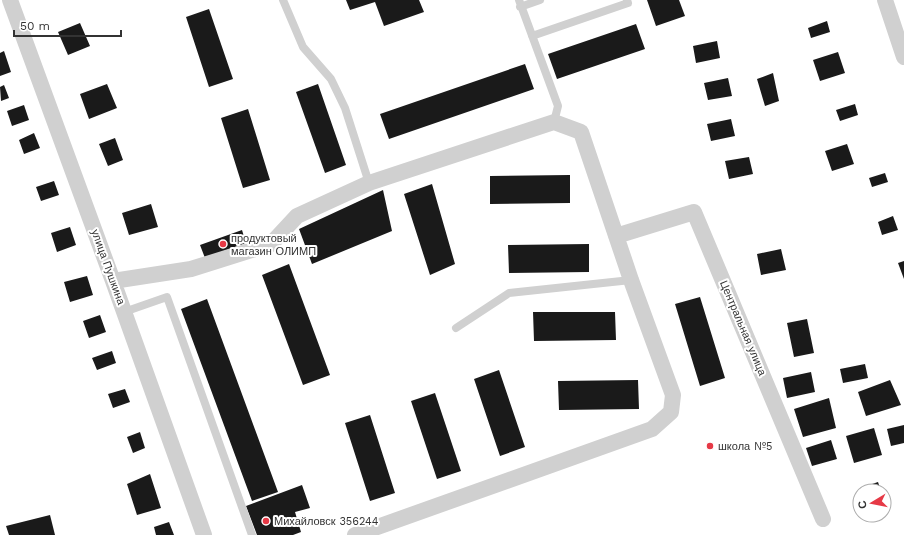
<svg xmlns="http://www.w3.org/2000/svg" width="904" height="535" font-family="'Work Sans',sans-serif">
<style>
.building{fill:#1a1a1a}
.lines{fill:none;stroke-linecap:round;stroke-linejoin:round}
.service{stroke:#d0d0d0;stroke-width:8}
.minor{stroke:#d0d0d0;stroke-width:16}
.poi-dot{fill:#e63946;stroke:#fff;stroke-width:1.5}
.labels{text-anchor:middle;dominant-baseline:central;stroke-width:4;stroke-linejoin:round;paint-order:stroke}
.poi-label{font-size:11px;fill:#333;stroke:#fff;text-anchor:start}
.street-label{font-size:11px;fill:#333;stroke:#fff}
</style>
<rect width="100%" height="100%" fill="#fff"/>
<path class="building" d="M 346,0 L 419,0 L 424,12 L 384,26 L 375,2 L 350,10 Z
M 647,0 L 679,0 L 685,16 L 656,26 Z
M 209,9 L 233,79 L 209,87 L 186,17 Z
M 827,21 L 830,32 L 811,38 L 808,28 Z
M 80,23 L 90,46 L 68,55 L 58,32 Z
M 636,24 L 645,49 L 557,79 L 548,54 Z
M 717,41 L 720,58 L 696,63 L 693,46 Z
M 4,51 L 11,72 L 0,76 L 0,53 Z
M 838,52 L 845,73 L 820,81 L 813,60 Z
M 525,64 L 534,89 L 389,139 L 380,114 Z
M 773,73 L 779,101 L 765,106 L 757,79 Z
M 728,78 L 732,96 L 708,100 L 704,83 Z
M 107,84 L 117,108 L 89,119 L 80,94 Z
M 318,84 L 346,165 L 325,173 L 296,92 Z
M 4,85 L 9,98 L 1,101 L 0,87 Z
M 855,104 L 858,115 L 840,121 L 836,110 Z
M 24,105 L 29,120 L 12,126 L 7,111 Z
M 248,109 L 270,180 L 243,188 L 221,118 Z
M 731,119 L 735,136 L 711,141 L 707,124 Z
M 34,133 L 40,148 L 24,154 L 19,140 Z
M 115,138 L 123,160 L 108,166 L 99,144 Z
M 847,144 L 854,164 L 832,171 L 825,151 Z
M 749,157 L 753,174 L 729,179 L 725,161 Z
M 885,173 L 888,182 L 872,187 L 869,178 Z
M 570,175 L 570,203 L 490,204 L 490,176 Z
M 54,181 L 59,195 L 41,201 L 36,187 Z
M 432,184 L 455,264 L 430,275 L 404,194 Z
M 383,190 L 392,231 L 312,264 L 299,229 Z
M 151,204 L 158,227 L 129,235 L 122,213 Z
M 893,216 L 898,230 L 882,235 L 878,222 Z
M 70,227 L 76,245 L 57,252 L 51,233 Z
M 242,230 L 246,243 L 205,258 L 200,245 Z
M 589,244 L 589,272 L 509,273 L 508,245 Z
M 781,249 L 786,270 L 761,275 L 757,254 Z
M 904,261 L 904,279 L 898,263 Z
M 289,264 L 330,375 L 303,385 L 262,275 Z
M 87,276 L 93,295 L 70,302 L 64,282 Z
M 700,297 L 725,378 L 700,386 L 675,304 Z
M 207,299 L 278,492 L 252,501 L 181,309 Z
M 533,312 L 615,312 L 616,340 L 534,341 Z
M 100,315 L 106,332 L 89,338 L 83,321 Z
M 807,319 L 814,353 L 794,357 L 787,323 Z
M 112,351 L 116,363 L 97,370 L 92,358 Z
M 865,364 L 868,378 L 843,383 L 840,369 Z
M 499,370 L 525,447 L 500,456 L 474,379 Z
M 811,372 L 815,392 L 787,398 L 783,378 Z
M 638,380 L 639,409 L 559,410 L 558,381 Z
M 890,380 L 901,405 L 866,416 L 858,392 Z
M 125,389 L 130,402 L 113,408 L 108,394 Z
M 435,393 L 461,471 L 437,479 L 411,401 Z
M 829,398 L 836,428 L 803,437 L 794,409 Z
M 370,415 L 395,493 L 370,501 L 345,423 Z
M 904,425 L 904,443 L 891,446 L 887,429 Z
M 874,428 L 882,455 L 854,463 L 846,436 Z
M 140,432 L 145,448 L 133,453 L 127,437 Z
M 831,440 L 837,459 L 812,466 L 806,448 Z
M 150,474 L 161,508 L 137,515 L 127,484 Z
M 878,482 L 881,491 L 861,491 L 860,488 Z
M 302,485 L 310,508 L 295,512 L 301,532 L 293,535 L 257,535 L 246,506 Z
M 884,501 L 888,512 L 884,513 Z
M 50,515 L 55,535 L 9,535 L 6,526 Z
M 169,522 L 174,535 L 156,535 L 154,527 Z"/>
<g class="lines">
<path class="service" d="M 283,0 L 303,47 L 331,79 L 345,108 L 369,183
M 519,0 L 558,106 L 554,122
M 520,7 L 540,0
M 532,36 L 628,3 L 627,0
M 124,312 L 167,297 L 252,535
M 456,328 L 509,293 L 631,280"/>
<path class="minor" d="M 10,0 L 113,281 L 204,535
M 885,0 L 904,57
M 616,236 L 694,212 L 823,519
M 113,281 L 191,269 L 271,244 L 297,216 L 369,183 L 554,122 L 581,132 L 631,280 L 673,395 L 671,412 L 652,429 L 355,535"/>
</g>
<g class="poi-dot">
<circle cx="223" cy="244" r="4"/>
<circle cx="710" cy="446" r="4"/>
<circle cx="266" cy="521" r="4"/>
</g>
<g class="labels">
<g class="poi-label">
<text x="231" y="238">продуктовый<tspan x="231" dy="13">магазин ОЛИМП</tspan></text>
<text x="718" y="446">школа №5</text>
<text x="274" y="521">Михайловск 356244</text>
</g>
<g class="street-label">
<text transform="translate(108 267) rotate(70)">улица Пушкина</text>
<text transform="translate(743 328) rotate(67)">Центральная улица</text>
</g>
</g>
<g transform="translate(872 503) rotate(260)"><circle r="19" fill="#ffffff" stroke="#adadad"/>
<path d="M0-3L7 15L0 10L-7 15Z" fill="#e63946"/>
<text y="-6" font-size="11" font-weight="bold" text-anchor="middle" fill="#333333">С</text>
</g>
<path d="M14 30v6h107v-6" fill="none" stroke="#333333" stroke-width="2"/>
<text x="20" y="30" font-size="12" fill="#333333" stroke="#ffffff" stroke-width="3" paint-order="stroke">50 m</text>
</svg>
